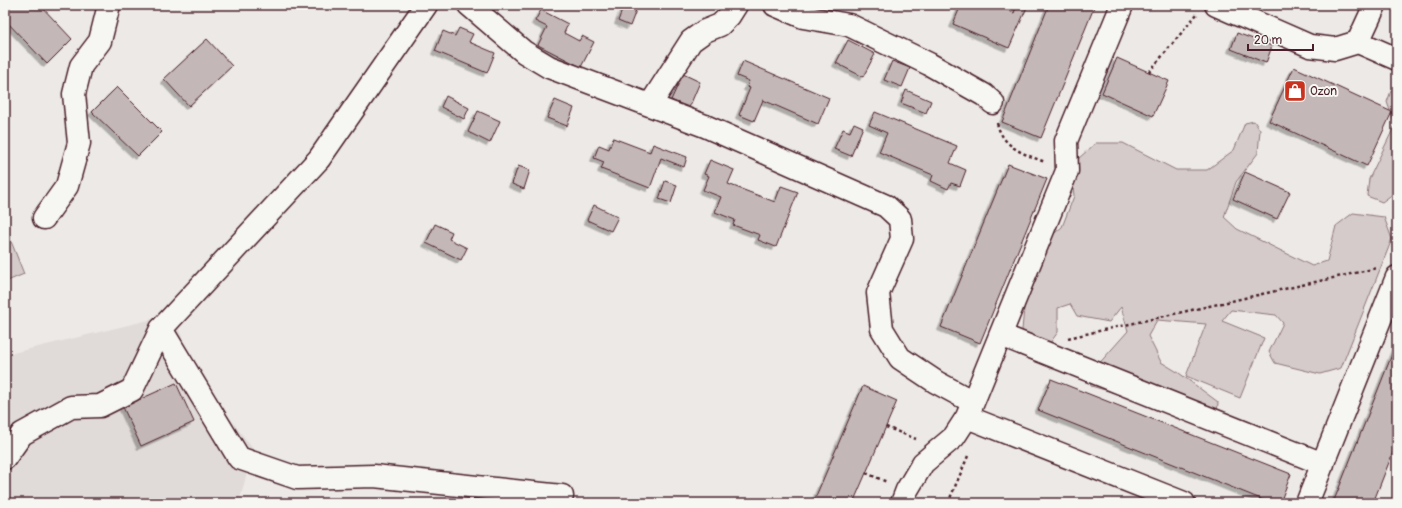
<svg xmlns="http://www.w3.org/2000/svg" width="1402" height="508" font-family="Pangolin,sans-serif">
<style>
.built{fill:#e0dad8}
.green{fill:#d4cbca;stroke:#8f757a}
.building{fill:#c4b7b7;stroke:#4a1f2b;filter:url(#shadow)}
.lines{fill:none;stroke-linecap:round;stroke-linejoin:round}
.minor-casing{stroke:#4a1f2b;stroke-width:25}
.path{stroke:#4a1f2b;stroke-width:2.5;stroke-dasharray:3 3;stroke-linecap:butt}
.minor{stroke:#f6f6f2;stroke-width:22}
.labels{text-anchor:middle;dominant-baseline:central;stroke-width:4;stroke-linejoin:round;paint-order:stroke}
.poi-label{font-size:12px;fill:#4a1f2b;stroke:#f6f6f2;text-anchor:start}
</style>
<defs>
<filter id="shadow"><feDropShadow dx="-3.5" dy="3.5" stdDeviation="0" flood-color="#0004"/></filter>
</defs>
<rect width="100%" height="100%" fill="#ece9e6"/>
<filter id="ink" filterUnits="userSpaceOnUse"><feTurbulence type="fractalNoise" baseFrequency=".025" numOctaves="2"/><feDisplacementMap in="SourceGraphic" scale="8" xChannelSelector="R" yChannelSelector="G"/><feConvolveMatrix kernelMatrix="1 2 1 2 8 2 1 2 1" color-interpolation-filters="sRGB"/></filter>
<g filter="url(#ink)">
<path class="built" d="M 174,314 L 192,368 L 253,449 L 239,503 L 5,503 L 5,355 Z"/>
<path class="green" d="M 1397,89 L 1397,191 L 1382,202 L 1367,196 L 1369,179 L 1395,125 L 1387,102 L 1391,91 Z
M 1254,121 L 1260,130 L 1258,153 L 1236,182 L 1224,217 L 1237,229 L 1312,266 L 1327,261 L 1336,226 L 1353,213 L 1384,217 L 1392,239 L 1341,368 L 1320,374 L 1275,363 L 1269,352 L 1283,323 L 1276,315 L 1231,310 L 1222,321 L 1264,338 L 1240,398 L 1186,376 L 1206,324 L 1157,320 L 1148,336 L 1161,362 L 1179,373 L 1218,402 L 1217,414 L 1149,394 L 1119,394 L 1091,386 L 1088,376 L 1128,331 L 1121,307 L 1109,322 L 1077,316 L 1070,304 L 1058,308 L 1058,332 L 1047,347 L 1020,351 L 1025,298 L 1044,242 L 1062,227 L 1074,196 L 1072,177 L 1079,158 L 1096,143 L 1123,143 L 1176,170 L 1207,170 L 1234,150 L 1245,123 Z
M 5,226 L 24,274 L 5,282 Z"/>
<path class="building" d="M 10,5 L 40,5 L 72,39 L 47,64 L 5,20 L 5,10 Z
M 624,5 L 638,5 L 630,26 L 618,21 Z
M 961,5 L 996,5 L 1014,13 L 1017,5 L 1028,5 L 1009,48 L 953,24 Z
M 1049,5 L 1095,5 L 1041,138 L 1002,122 Z
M 541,10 L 568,24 L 564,33 L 579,41 L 582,36 L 594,42 L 581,67 L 538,45 L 547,27 L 535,21 Z
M 459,28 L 473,34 L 469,42 L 495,53 L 487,73 L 435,51 L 443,31 L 455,36 Z
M 1237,33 L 1272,46 L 1266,63 L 1231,49 Z
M 207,39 L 232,66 L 189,106 L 164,79 Z
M 848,40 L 875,54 L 863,77 L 836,63 Z
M 1117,58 L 1169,81 L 1153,116 L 1102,93 Z
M 743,61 L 829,98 L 818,124 L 763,100 L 754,121 L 739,115 L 750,88 L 747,87 L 749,81 L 737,76 Z
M 892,61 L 910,68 L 902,87 L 884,80 Z
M 1294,67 L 1392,112 L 1367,166 L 1269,121 Z
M 683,74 L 700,82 L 689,108 L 671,100 Z
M 117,87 L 162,132 L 138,156 L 92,112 Z
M 906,90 L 931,101 L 926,113 L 901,103 Z
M 446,96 L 469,108 L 464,119 L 441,107 Z
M 555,100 L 574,108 L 567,126 L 547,118 Z
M 478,111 L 500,121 L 490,143 L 468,132 Z
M 875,112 L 957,146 L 950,163 L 966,170 L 960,186 L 951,183 L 948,189 L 931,181 L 933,175 L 879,152 L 887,133 L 869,125 Z
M 854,123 L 863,127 L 851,156 L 834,149 L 843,129 L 850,132 Z
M 613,138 L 650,152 L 653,144 L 687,157 L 684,167 L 661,158 L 650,188 L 601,169 L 604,162 L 594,158 L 599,145 L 609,149 Z
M 710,160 L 734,170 L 728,184 L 775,202 L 781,186 L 798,192 L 776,247 L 758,240 L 760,235 L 733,225 L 735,220 L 715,212 L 721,197 L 703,190 L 709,176 L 704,174 Z
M 1008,164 L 1047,179 L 980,343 L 941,327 Z
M 518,166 L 530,170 L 524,189 L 512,184 Z
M 1245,172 L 1290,192 L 1277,219 L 1233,199 Z
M 665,181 L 677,185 L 671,203 L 659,199 Z
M 594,205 L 618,217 L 611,231 L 587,220 Z
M 435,224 L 452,232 L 449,239 L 467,248 L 461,260 L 426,243 Z
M 1397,342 L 1397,442 L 1373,503 L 1333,503 Z
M 1051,379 L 1291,474 L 1280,503 L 1271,503 L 1038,410 Z
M 176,383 L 194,422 L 141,446 L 123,407 Z
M 863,386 L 897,401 L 866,473 L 853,503 L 813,503 Z"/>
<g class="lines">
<g class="minor-casing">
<path id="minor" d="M 469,5 L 524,52 L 549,67 L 705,126 L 886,206 L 900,219 L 902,239 L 878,293 L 882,329 L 900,358 L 936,382 L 973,402
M 775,5 L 803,17 L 849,25 L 929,64 L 984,95 L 993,103
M 1216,5 L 1310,46 L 1335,49 L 1358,42 L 1397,59
M 1358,42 L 1375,5
M 650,105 L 691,41 L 705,31 L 720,25 L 729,16 L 736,5
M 44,218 L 67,186 L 79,143 L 74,94 L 81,66 L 100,41 L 109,5
M 161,329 L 239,458 L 297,478 L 374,476 L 562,496
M 1001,335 L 1323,464
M 967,417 L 1184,503
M 5,458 L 22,434 L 71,407 L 100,406 L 132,390 L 161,329 L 319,159 L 426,5
M 902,503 L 907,490 L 923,463 L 954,437 L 967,417 L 1067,171 L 1066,141 L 1122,5
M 1307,503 L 1397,277"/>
</g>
<path class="path" d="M 1149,72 L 1197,14
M 997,123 C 1003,148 1024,154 1045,162
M 1068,338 L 1377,268
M 886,427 L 916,439
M 866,473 L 887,482
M 948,503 L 968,456"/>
<use href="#minor" class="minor"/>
</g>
</g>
<defs>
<g id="shop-square" transform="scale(1.15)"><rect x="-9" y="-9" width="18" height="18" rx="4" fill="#c8321e" stroke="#f6f6f2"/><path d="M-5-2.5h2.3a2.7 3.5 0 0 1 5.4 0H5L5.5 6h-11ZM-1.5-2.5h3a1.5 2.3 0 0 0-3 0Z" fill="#fff"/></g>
</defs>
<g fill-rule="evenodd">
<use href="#shop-square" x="1295" y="91"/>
</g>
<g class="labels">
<g class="poi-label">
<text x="1310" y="91">Ozon</text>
</g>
</g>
<rect width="1402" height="508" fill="none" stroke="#f6f6f2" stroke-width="20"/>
<rect x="10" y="10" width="1382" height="488" fill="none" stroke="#4a1f2b" stroke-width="1.5" filter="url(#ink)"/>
<path d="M1248 44v6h65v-6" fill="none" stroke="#4a1f2b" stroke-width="2"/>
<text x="1254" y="44" font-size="12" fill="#4a1f2b" stroke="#f6f6f2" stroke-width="3" paint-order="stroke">20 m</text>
</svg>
